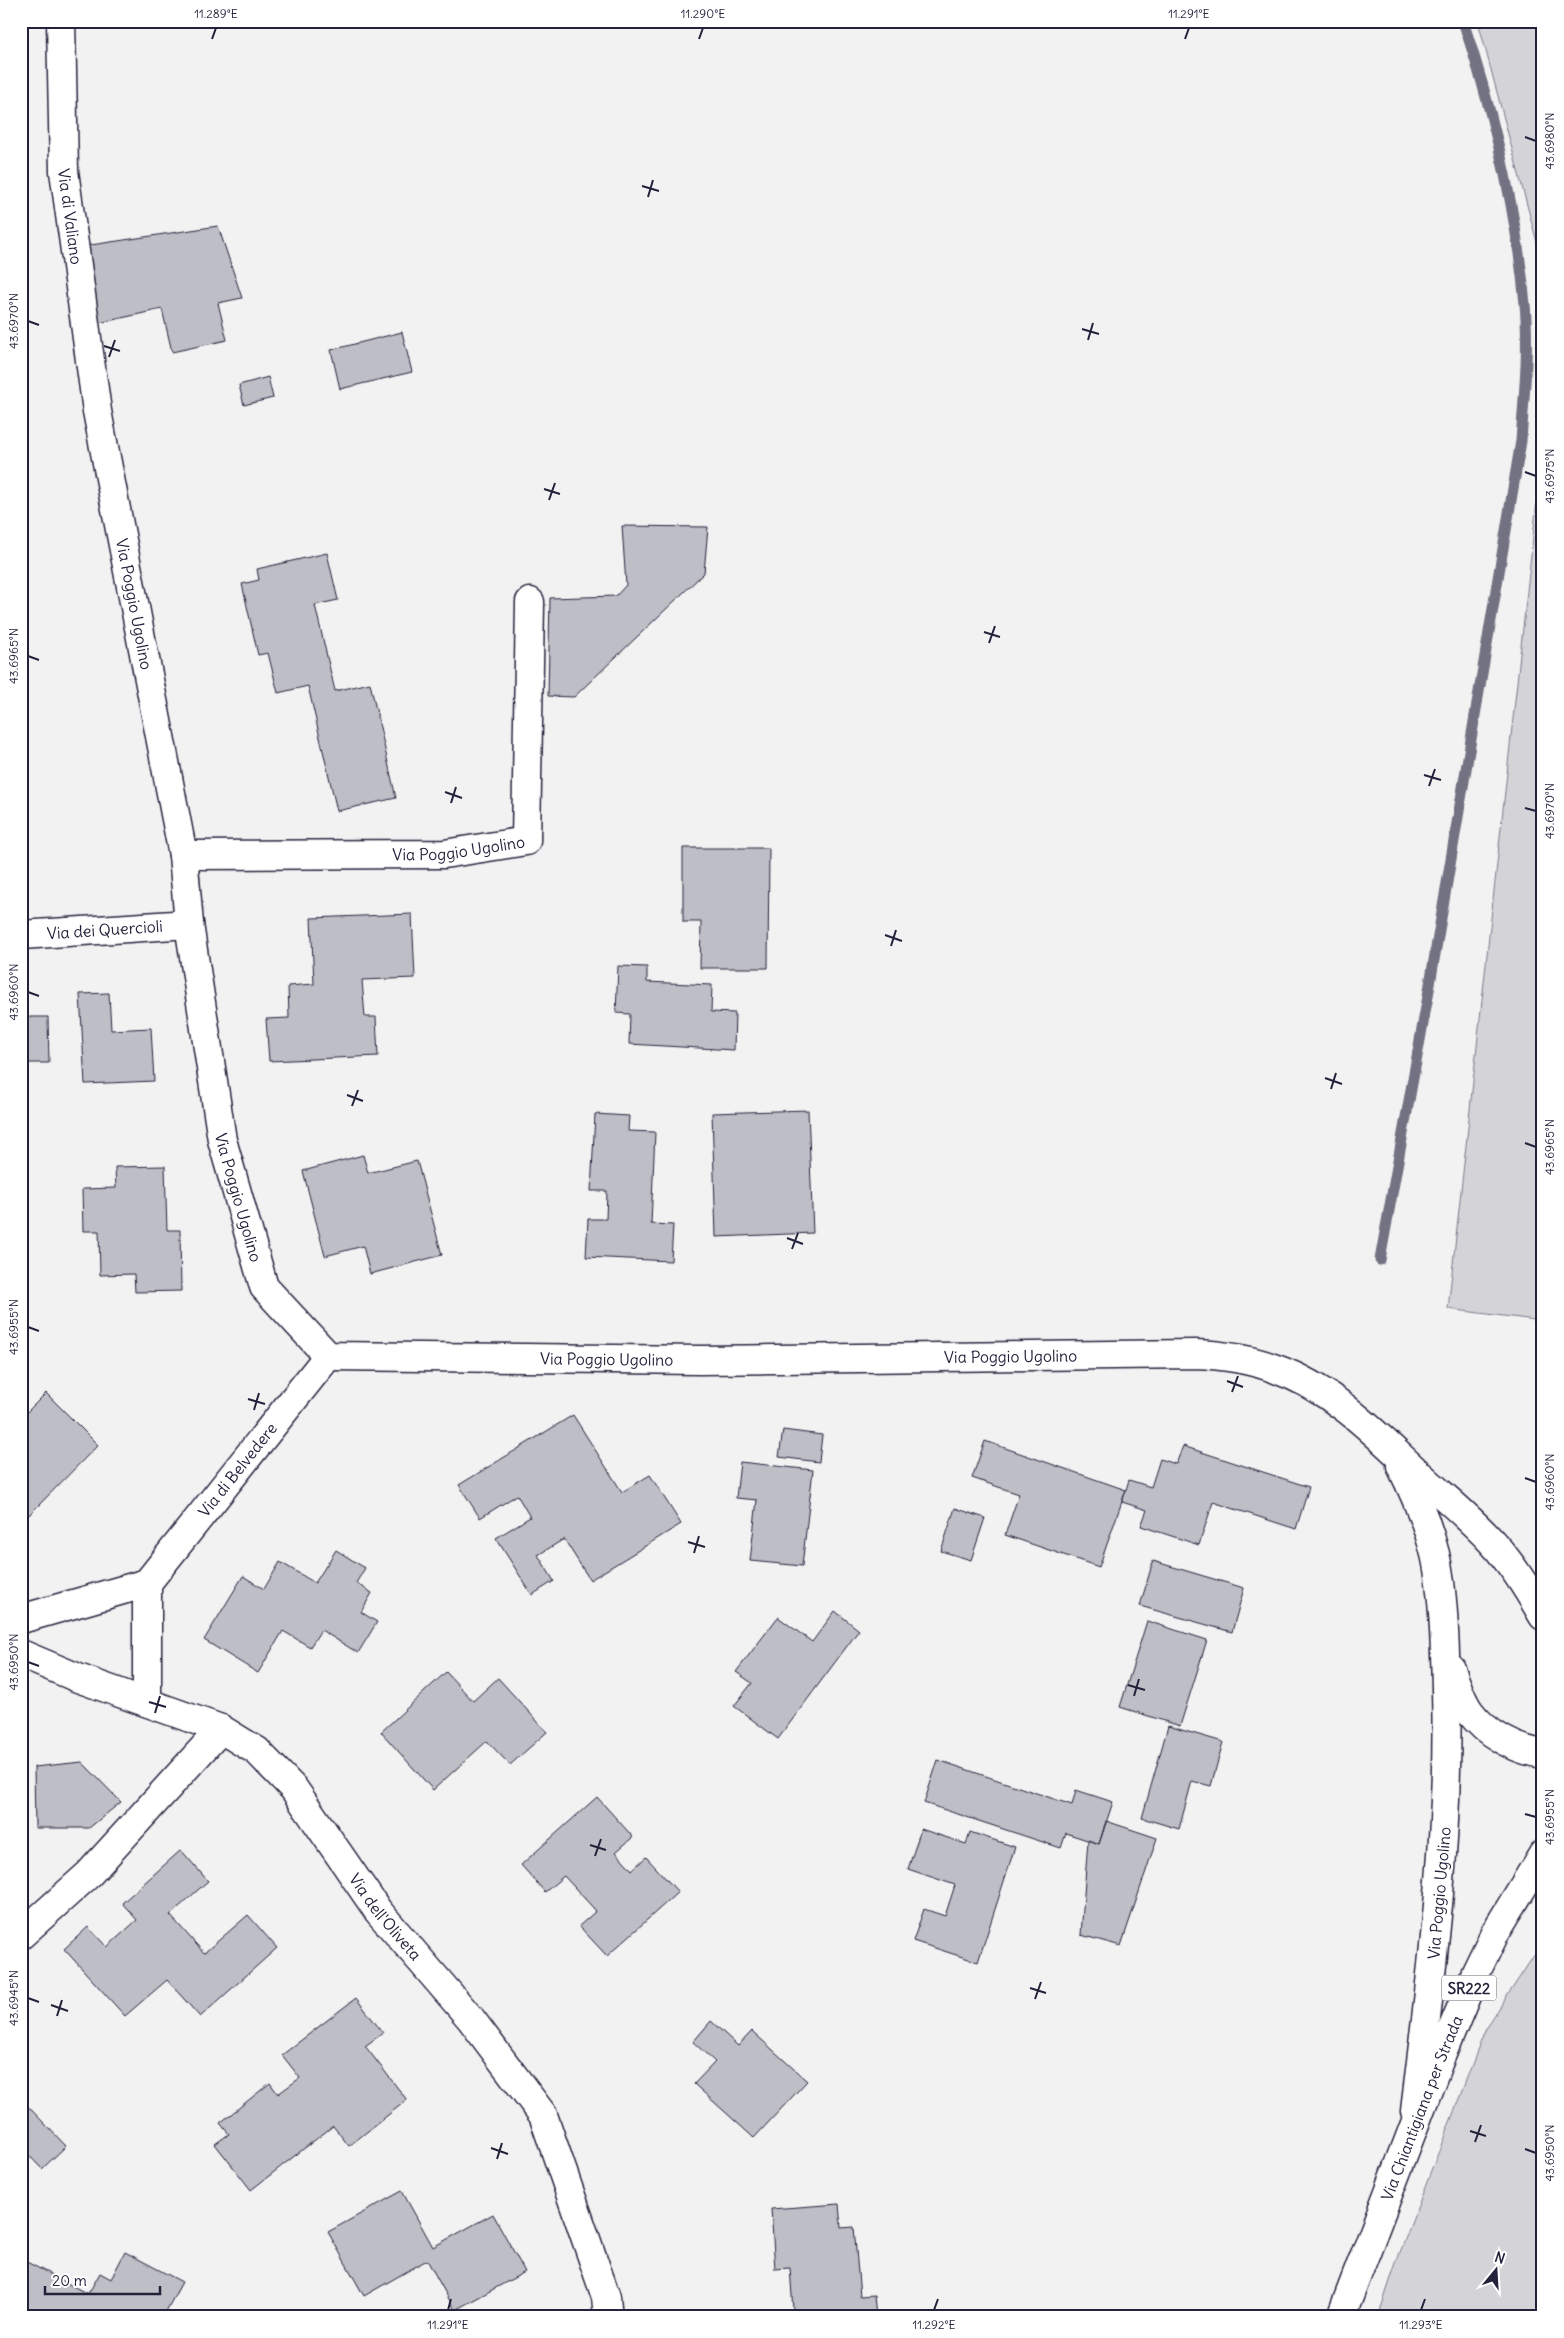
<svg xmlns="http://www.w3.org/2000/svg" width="1564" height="2338" font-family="Delius,sans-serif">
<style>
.green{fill:#d3d3d8;stroke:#7a7a8a}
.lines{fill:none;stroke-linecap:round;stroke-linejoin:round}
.stream{stroke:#727282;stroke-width:11}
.building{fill:#bebec6;stroke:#22223b}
.minor-casing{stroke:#22223b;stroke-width:31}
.major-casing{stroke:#22223b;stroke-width:31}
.minor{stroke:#fff;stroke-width:28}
.major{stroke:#fff;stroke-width:28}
.ticks{fill:none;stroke:#22223b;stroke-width:2}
.labels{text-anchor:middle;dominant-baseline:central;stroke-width:4;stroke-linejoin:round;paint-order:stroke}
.shield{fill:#fff;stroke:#646476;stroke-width:1}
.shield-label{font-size:15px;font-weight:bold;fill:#22223b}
.street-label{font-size:16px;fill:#22223b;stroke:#fff}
.neatline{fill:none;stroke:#22223b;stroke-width:2}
.ticks-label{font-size:12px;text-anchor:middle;fill:#22223b}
</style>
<rect width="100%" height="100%" fill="#f2f2f3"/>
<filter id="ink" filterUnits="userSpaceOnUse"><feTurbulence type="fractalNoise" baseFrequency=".02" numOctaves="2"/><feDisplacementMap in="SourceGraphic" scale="10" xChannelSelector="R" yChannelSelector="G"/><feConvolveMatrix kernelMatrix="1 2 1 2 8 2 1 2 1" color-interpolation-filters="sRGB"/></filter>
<g filter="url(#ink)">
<path class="green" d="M 1478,21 L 1543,21 L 1543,265 Z
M 1543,446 L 1543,1321 L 1448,1309 Z
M 1543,1942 L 1543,2317 L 1378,2317 L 1396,2263 L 1486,2028 Z"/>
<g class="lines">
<path class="stream" d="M 1380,1260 L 1428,996 L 1521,441 C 1524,396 1529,349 1525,304 C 1516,208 1493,112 1463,21"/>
</g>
<path class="building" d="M 218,226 L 242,298 L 218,303 L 227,340 L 172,352 L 162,309 L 90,325 L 84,246 Z
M 402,332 L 412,372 L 340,389 L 331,350 Z
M 268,377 L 273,398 L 244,405 L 239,385 Z
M 622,526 L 708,527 L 704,573 L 574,697 L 548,696 L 550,598 L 616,596 L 626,585 Z
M 327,553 L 338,600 L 315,605 L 335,691 L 370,683 L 396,798 L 337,811 L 308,686 L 278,693 L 268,653 L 258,655 L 242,584 L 259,580 L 257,569 Z
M 683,848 L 769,848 L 768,968 L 700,968 L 701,922 L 683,922 Z
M 412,914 L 415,978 L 362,980 L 365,1017 L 376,1017 L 378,1056 L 269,1061 L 266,1019 L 289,1018 L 288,986 L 314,984 L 311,918 Z
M 618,966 L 647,967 L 647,982 L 712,985 L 711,1012 L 735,1013 L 734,1050 L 629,1044 L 630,1014 L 616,1013 Z
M 109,993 L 111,1030 L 151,1028 L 154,1081 L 85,1084 L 80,994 Z
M 22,1017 L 48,1017 L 49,1063 L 21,1063 Z
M 808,1110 L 813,1233 L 716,1237 L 712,1113 Z
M 595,1114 L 629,1116 L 628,1131 L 655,1132 L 651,1224 L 673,1225 L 671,1261 L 586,1257 L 588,1219 L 606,1219 L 607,1191 L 591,1191 Z
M 363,1155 L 368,1173 L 417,1161 L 442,1255 L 370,1274 L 363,1246 L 325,1256 L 303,1171 Z
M 165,1166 L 167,1230 L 180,1230 L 181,1291 L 135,1292 L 134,1274 L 100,1275 L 99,1231 L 83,1231 L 82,1189 L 116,1188 L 115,1167 Z
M 46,1393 L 98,1445 L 28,1516 L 21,1509 L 21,1418 Z
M 573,1415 L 622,1492 L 650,1475 L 681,1524 L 590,1580 L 564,1539 L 538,1555 L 554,1581 L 532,1595 L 496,1538 L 530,1517 L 517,1495 L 480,1518 L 459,1485 Z
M 783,1430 L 822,1435 L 819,1462 L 779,1457 Z
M 985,1441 L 1126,1490 L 1099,1567 L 1005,1535 L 1019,1494 L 972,1478 Z
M 1183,1446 L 1309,1487 L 1296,1529 L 1213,1502 L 1199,1545 L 1141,1526 L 1147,1510 L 1122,1502 L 1129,1480 L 1151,1487 L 1160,1459 L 1176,1464 Z
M 740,1462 L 813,1470 L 802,1566 L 750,1561 L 757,1500 L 736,1498 Z
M 955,1508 L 985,1518 L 971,1560 L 941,1551 Z
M 336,1550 L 365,1568 L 356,1583 L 372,1593 L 361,1612 L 377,1622 L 358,1653 L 321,1630 L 310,1647 L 283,1631 L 258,1673 L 204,1640 L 243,1576 L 264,1589 L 280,1562 L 315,1583 Z
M 1153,1561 L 1244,1588 L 1232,1632 L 1140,1606 Z
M 835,1611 L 859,1630 L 778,1739 L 734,1706 L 752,1683 L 736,1672 L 778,1617 L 812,1642 Z
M 1147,1621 L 1207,1640 L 1180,1726 L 1120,1707 Z
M 446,1672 L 473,1701 L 498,1678 L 547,1732 L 510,1765 L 487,1741 L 433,1790 L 381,1732 Z
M 1168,1726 L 1223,1742 L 1211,1786 L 1192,1781 L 1179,1829 L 1142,1818 Z
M 938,1760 L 1072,1805 L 1076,1790 L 1113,1802 L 1099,1844 L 1066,1833 L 1061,1848 L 924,1803 Z
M 82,1762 L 121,1802 L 89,1828 L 35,1828 L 34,1767 Z
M 597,1797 L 633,1837 L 616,1852 L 632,1870 L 646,1857 L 678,1892 L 607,1956 L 579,1926 L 596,1911 L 564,1876 L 545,1892 L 521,1865 Z
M 1106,1821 L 1157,1838 L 1121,1946 L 1081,1935 L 1088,1840 L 1099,1844 Z
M 921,1829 L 966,1844 L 970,1832 L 1015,1847 L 978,1962 L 913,1941 L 924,1909 L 945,1916 L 955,1885 L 908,1869 Z
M 181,1850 L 208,1881 L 170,1915 L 204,1953 L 248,1915 L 277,1948 L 200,2017 L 167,1980 L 125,2016 L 64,1949 L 88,1927 L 107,1947 L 137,1920 L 122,1903 Z
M 356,1998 L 383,2033 L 365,2046 L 407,2100 L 349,2146 L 333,2126 L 251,2190 L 215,2144 L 229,2134 L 220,2123 L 270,2083 L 278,2094 L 300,2078 L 282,2055 Z
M 711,2021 L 738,2046 L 752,2031 L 807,2081 L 754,2138 L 694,2084 L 715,2062 L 693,2042 Z
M 21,2099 L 66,2146 L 42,2169 L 21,2147 Z
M 402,2191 L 433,2247 L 493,2214 L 525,2272 L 455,2310 L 427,2260 L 364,2296 L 328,2232 Z
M 839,2204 L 841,2228 L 854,2227 L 860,2296 L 874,2295 L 876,2317 L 779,2317 L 779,2311 L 793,2310 L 790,2268 L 775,2269 L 771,2209 Z
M 125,2252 L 182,2282 L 163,2317 L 21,2317 L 21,2259 L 88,2294 L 100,2273 L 111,2279 Z"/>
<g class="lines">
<g class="minor-casing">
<g id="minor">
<path id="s1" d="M 61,21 L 64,171 L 97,411 L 183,855 L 189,924 L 222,1140 L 264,1287 L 328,1356 L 700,1360 L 1195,1354 C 1222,1355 1250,1359 1276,1369 C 1333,1389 1376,1434 1419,1474 C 1443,1496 1469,1517 1491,1541 C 1511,1562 1529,1591 1543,1616"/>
<path id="s2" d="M 183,855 L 444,854 L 526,841 L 530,602"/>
<path id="s3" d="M 21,935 L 189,924"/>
<path d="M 1401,1466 C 1415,1494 1427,1522 1435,1554 C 1444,1592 1445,1649 1446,1689 C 1450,1831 1432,1971 1415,2111"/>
<path d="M 147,1583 L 147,1702"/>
<path id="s4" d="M 21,1619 L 147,1583 L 328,1356"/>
<path id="s5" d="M 21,1654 L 78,1678 L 221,1729 L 257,1751 L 294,1789 L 378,1911 L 471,2019 L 543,2115 L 606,2297 L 608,2317"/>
<path d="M 1451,1669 C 1456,1683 1461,1700 1470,1712 C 1486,1734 1516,1750 1543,1754"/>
<path d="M 21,1935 L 89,1874 L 221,1729"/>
</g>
</g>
<g class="major-casing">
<g id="major">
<path id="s6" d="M 1341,2317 L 1439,2061 L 1476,1972 L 1496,1931 L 1543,1854"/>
</g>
</g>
<use href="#minor" class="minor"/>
<use href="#major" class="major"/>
</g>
</g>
<path class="ticks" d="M 212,39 L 216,28M 699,39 L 703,28M 1185,39 L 1189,28M 1525,137 L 1536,141M 642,186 L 659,191M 648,197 L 653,180M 28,321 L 39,325M 1082,329 L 1099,334M 1088,340 L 1093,323M 104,346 L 120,351M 109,357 L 115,340M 1525,472 L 1536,476M 544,489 L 560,494M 549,500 L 555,483M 984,632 L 1000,637M 989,643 L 995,626M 28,656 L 39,660M 1424,775 L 1441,780M 1429,786 L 1435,769M 445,792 L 462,798M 451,803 L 456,787M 1525,808 L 1536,811M 885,935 L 902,941M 891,946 L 896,930M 28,992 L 39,996M 1325,1078 L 1342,1084M 1331,1089 L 1336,1073M 347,1095 L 363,1101M 352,1106 L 358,1090M 1525,1143 L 1536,1147M 787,1238 L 803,1244M 792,1249 L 798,1233M 28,1327 L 39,1331M 1227,1381 L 1243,1387M 1232,1392 L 1238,1376M 248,1399 L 265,1404M 254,1410 L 259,1393M 1525,1478 L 1536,1482M 688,1542 L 705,1547M 694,1553 L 699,1536M 28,1662 L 39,1666M 1128,1685 L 1145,1690M 1134,1696 L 1139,1679M 149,1702 L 166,1707M 155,1713 L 160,1696M 1525,1814 L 1536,1817M 590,1845 L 606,1850M 595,1856 L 601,1839M 1030,1988 L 1046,1993M 28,1998 L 39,2002M 1035,1999 L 1041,1982M 51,2005 L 68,2011M 57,2016 L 62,2000M 1470,2131 L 1486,2136M 1475,2142 L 1481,2125M 491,2148 L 508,2154M 1525,2149 L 1536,2153M 497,2159 L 502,2143M 448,2310 L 451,2299M 934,2310 L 938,2299M 1421,2310 L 1425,2299"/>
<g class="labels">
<rect class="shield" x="1441.5" y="1975.5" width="55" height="25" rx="4"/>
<g class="shield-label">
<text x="1469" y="1988">SR222</text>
</g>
<g class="street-label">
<text stroke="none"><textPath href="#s1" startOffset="196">Via di Valiano</textPath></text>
<text stroke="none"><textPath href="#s1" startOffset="589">Via Poggio Ugolino</textPath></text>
<text stroke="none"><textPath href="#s2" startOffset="276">Via Poggio Ugolino</textPath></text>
<text stroke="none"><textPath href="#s3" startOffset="84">Via dei Quercioli</textPath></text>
<text stroke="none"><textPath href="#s1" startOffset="1192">Via Poggio Ugolino</textPath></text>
<text stroke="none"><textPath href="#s1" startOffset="2062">Via Poggio Ugolino</textPath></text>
<text stroke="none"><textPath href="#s1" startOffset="1658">Via Poggio Ugolino</textPath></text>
<text stroke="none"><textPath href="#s4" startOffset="276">Via di Belvedere</textPath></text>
<text transform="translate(1439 1893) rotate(-85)">Via Poggio Ugolino</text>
<text stroke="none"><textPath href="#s5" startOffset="466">Via dell'Oliveta</textPath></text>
<text stroke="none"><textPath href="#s6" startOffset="224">Via Chiantigiana per Strada</textPath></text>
</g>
</g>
<rect width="1564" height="2338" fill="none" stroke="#fff" stroke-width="55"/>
<g transform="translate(1496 2270) rotate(18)" stroke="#ffffff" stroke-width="4" paint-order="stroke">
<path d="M0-4L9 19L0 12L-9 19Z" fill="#22223b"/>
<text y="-8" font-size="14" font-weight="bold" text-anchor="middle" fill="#22223b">N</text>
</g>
<path d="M45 2286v8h115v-8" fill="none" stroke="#22223b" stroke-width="2.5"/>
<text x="52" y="2286" font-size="15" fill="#22223b" stroke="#ffffff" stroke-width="4" paint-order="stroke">20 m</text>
<rect x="28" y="28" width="1508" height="2282" class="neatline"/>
<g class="ticks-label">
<text x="216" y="18">11.289°E</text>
<text x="703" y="18">11.290°E</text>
<text x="1189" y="18">11.291°E</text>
<text transform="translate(1550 141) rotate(-90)" y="4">43.6980°N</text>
<text transform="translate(14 321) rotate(-90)" y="4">43.6970°N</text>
<text transform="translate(1550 476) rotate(-90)" y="4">43.6975°N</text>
<text transform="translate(14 656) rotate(-90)" y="4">43.6965°N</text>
<text transform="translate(1550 811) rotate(-90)" y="4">43.6970°N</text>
<text transform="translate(14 992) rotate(-90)" y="4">43.6960°N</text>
<text transform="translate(1550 1147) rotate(-90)" y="4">43.6965°N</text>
<text transform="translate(14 1327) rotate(-90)" y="4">43.6955°N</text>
<text transform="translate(1550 1482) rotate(-90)" y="4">43.6960°N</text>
<text transform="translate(14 1662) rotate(-90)" y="4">43.6950°N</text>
<text transform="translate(1550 1817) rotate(-90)" y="4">43.6955°N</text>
<text transform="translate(14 1998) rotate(-90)" y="4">43.6945°N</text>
<text transform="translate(1550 2153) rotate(-90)" y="4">43.6950°N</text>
<text x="448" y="2329">11.291°E</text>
<text x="934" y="2329">11.292°E</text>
<text x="1421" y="2329">11.293°E</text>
</g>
</svg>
